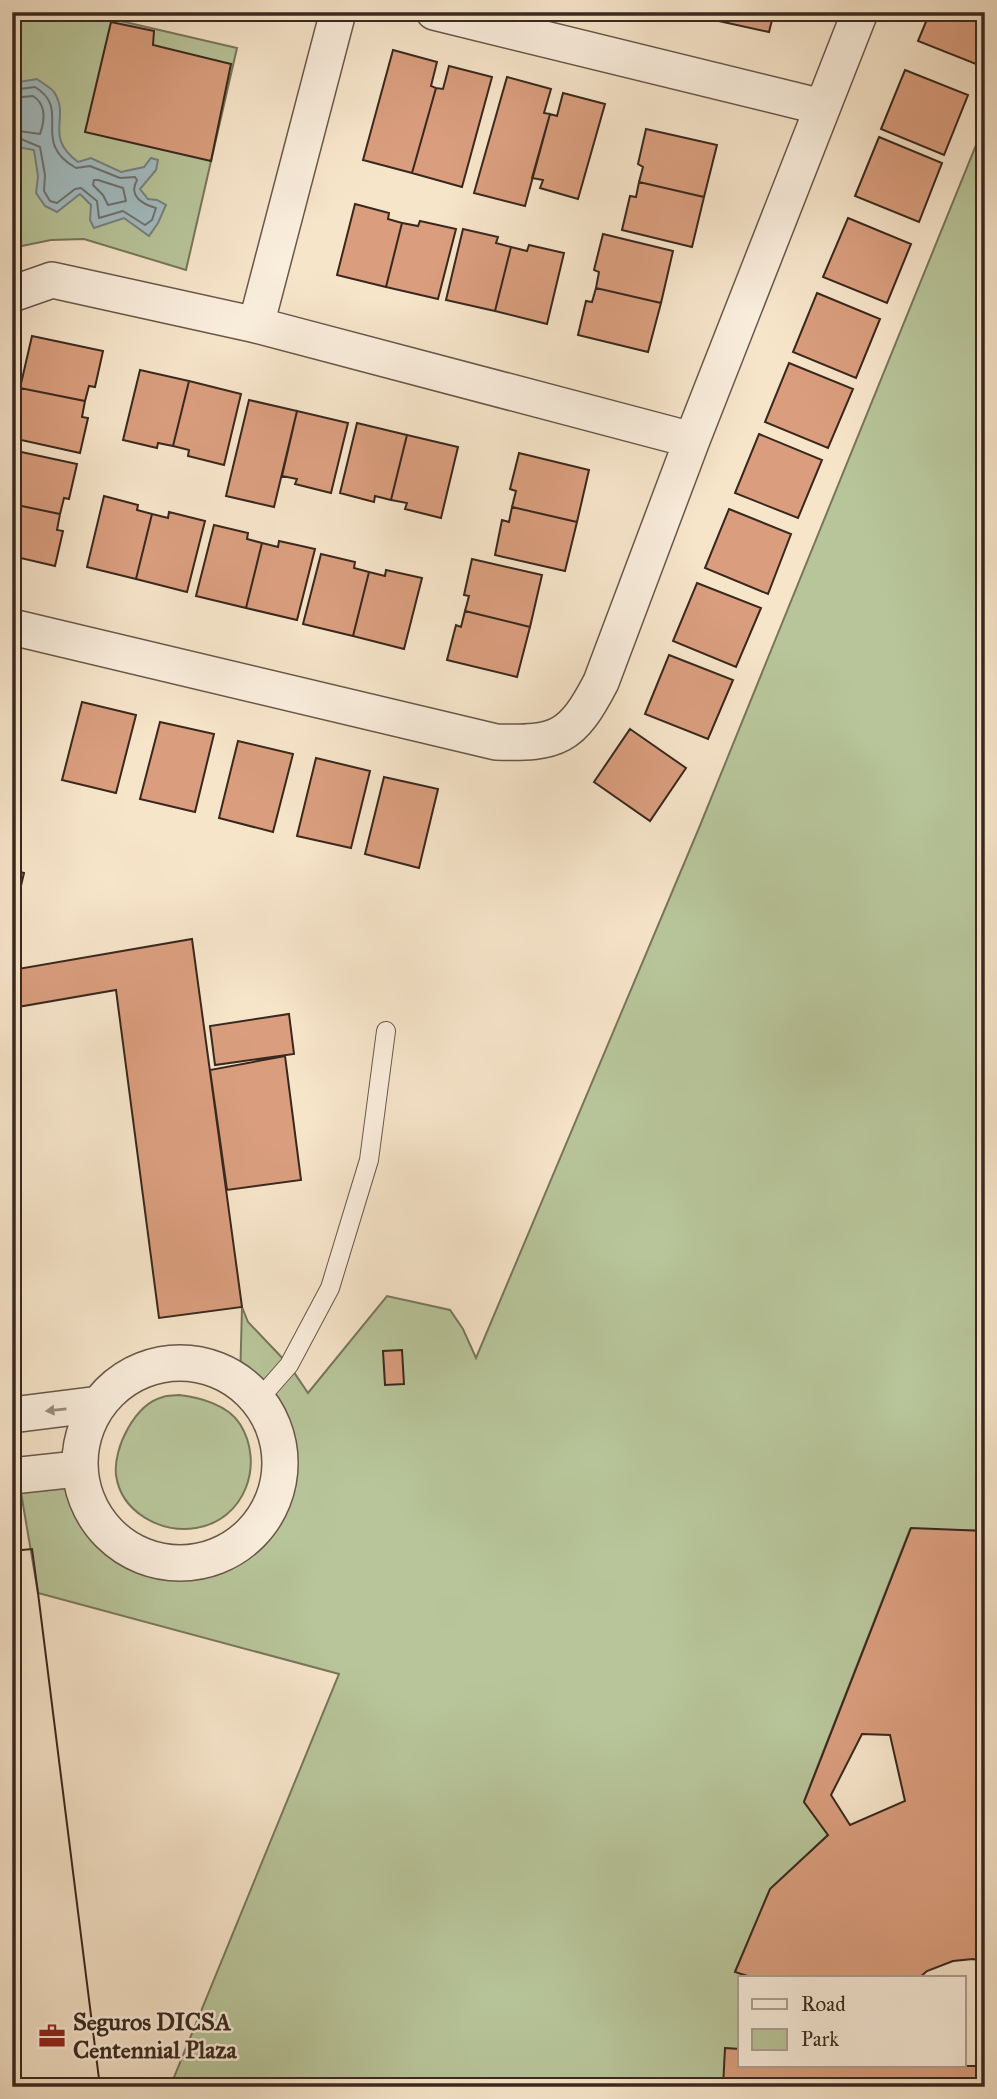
<svg xmlns="http://www.w3.org/2000/svg" width="997" height="2099" font-family="'IM FELL Great Primer',serif">
<style>
.green{fill:#b8c59a;stroke:#78765c;stroke-width:2}
.water{fill:#a2bcc1;stroke:#788180;stroke-width:2}
.lines{fill:none;stroke-linecap:round;stroke-linejoin:round}
.shore{stroke:#6e7270;stroke-width:2}
.building{fill:#da9e7e;stroke:#39281e;stroke-width:2;fill-rule:evenodd}
.lane-casing{stroke:#685749;stroke-width:20}
.street-casing{stroke:#685749;stroke-width:38}
.lane{stroke:#faeedd;stroke-width:18}
.street{stroke:#faeedd;stroke-width:35}
.oneway{fill:#9a8b7e}
.labels{text-anchor:middle;dominant-baseline:central;stroke-width:5;stroke-linejoin:round;paint-order:stroke}
.poi-label{font-size:24px;font-weight:bold;fill:#39281e;stroke:#faeedd;text-anchor:start}
</style>
<rect width="100%" height="100%" fill="#f7e5ca"/>
<filter id="stains"><feTurbulence type="fractalNoise" baseFrequency=".00286" numOctaves="4"/><feColorMatrix values="0 0 0 0 .2 0 0 0 0 .09 0 0 0 0 .02 0 0 0 .5 -.17"/></filter>
<radialGradient id="worn" r=".72"><stop offset=".6" stop-color="#630" stop-opacity="0"/><stop offset="1" stop-color="#630" stop-opacity=".3"/></radialGradient>
<path class="green" d="M 12,12 L 82,12 L 237,48 L 186,270 L 84,239 L 51,240 L 12,248 Z
M 985,123 L 985,1531 L 910,1529 L 804,1801 L 828,1835 L 770,1889 L 735,1972 L 754,1978 L 740,1978 L 740,2049 L 723,2087 L 170,2087 L 339,1674 L 38,1593 L 18,1475 L 77,1469 C 85,1497 97,1528 122,1546 C 190,1591 281,1542 280,1461 C 279,1426 267,1404 240,1383 L 242,1307 L 248,1322 L 289,1365 L 308,1393 L 387,1296 L 450,1310 L 463,1329 L 476,1358 L 699,828 Z
M 179,1395 C 199,1397 228,1405 240,1424 C 265,1464 245,1520 196,1528 C 161,1534 121,1512 116,1475 C 113,1448 135,1404 163,1397 C 168,1395 174,1396 179,1395 Z"/>
<path class="water" d="M 37,79 C 42,83 50,87 54,92 C 71,118 43,136 78,162 L 91,158 L 121,172 L 144,167 L 151,158 L 158,160 L 156,170 L 140,189 L 148,199 L 157,200 L 166,205 L 158,223 L 149,236 L 124,218 L 94,228 L 90,220 L 91,205 L 80,194 L 57,212 L 45,206 L 36,193 L 38,176 L 34,150 L 12,146 L 12,83 Z"/>
<g class="lines">
<path class="shore" d="M 12,90 L 35,87 C 73,110 29,141 76,168 L 90,166 L 120,178 L 135,177 L 137,180 C 128,196 142,204 156,208 L 152,220 L 145,225 L 123,211 L 99,218 L 97,201 L 81,188 L 75,189 L 57,203 L 50,201 L 44,191 L 45,175 L 40,147 L 21,139 L 12,139
M 12,98 L 33,96 C 47,105 45,120 40,134 L 12,130
M 98,180 L 123,188 L 126,201 L 108,205 L 103,195 L 93,185 L 94,180 Z"/>
</g>
<path class="building" d="M 716,12 L 774,12 L 769,32 L 714,20 Z
M 930,12 L 985,12 L 985,57 L 981,66 L 918,41 Z
M 111,22 L 154,31 L 153,45 L 231,64 L 211,161 L 85,132 Z
M 393,50 L 437,62 L 431,86 L 436,88 L 412,173 L 363,160 Z
M 449,66 L 492,77 L 462,187 L 412,173 L 436,88 L 443,89 Z
M 905,70 L 968,95 L 944,155 L 881,129 Z
M 507,77 L 551,89 L 544,113 L 550,114 L 525,206 L 474,193 Z
M 563,93 L 605,104 L 578,199 L 540,188 L 543,180 L 532,178 L 550,114 L 557,116 Z
M 646,129 L 717,145 L 704,197 L 639,182 L 643,167 L 638,164 Z
M 879,137 L 942,163 L 919,222 L 855,196 Z
M 639,182 L 704,197 L 692,247 L 622,230 L 630,196 L 636,197 Z
M 355,204 L 389,213 L 388,219 L 402,223 L 386,287 L 337,275 Z
M 848,218 L 911,244 L 887,303 L 823,277 Z
M 420,221 L 456,229 L 438,299 L 386,287 L 402,223 L 418,226 Z
M 463,229 L 498,237 L 496,243 L 511,247 L 495,311 L 446,300 Z
M 603,234 L 673,251 L 661,303 L 596,288 L 599,272 L 594,270 Z
M 529,245 L 564,253 L 547,324 L 495,311 L 511,247 L 527,251 Z
M 596,288 L 661,303 L 648,352 L 578,335 L 586,301 L 592,302 Z
M 817,293 L 880,319 L 856,378 L 793,352 Z
M 32,336 L 103,351 L 95,387 L 89,386 L 85,401 L 20,388 Z
M 789,363 L 853,389 L 828,448 L 765,422 Z
M 140,370 L 189,381 L 173,446 L 158,443 L 157,448 L 123,440 Z
M 189,381 L 241,394 L 224,465 L 188,456 L 189,450 L 173,446 Z
M 20,388 L 85,401 L 82,417 L 88,418 L 80,453 L 12,438 L 12,424 Z
M 249,400 L 297,411 L 274,507 L 226,496 Z
M 297,411 L 348,423 L 331,493 L 295,484 L 297,479 L 282,476 Z
M 357,423 L 407,435 L 391,500 L 375,496 L 374,502 L 340,493 Z
M 759,434 L 822,460 L 798,518 L 735,493 Z
M 407,435 L 458,447 L 441,518 L 405,509 L 407,503 L 391,500 Z
M 12,450 L 77,464 L 69,499 L 64,498 L 60,514 L 12,504 Z
M 519,453 L 589,470 L 577,522 L 512,507 L 516,491 L 510,489 Z
M 104,496 L 138,505 L 137,510 L 152,514 L 136,579 L 87,567 Z
M 12,504 L 60,514 L 57,530 L 63,531 L 55,566 L 12,556 Z
M 512,507 L 577,522 L 565,571 L 495,555 L 502,520 L 509,522 Z
M 729,509 L 791,534 L 768,594 L 705,568 Z
M 169,512 L 205,521 L 187,592 L 136,579 L 152,514 L 168,518 Z
M 214,525 L 248,533 L 247,539 L 262,543 L 246,608 L 196,596 Z
M 279,541 L 315,549 L 297,620 L 246,608 L 262,543 L 278,547 Z
M 321,554 L 355,562 L 354,568 L 369,572 L 353,636 L 303,624 Z
M 472,559 L 542,575 L 530,627 L 465,611 L 469,596 L 464,595 Z
M 386,570 L 422,578 L 404,649 L 353,636 L 369,572 L 385,576 Z
M 697,583 L 761,608 L 736,667 L 673,641 Z
M 465,611 L 530,627 L 517,677 L 447,660 L 456,625 L 461,627 Z
M 669,655 L 733,680 L 708,739 L 645,714 Z
M 12,689 L 21,691 L 12,728 Z
M 82,702 L 136,715 L 116,793 L 62,780 Z
M 160,722 L 214,734 L 195,812 L 140,799 Z
M 630,729 L 686,768 L 650,821 L 594,782 Z
M 238,741 L 293,754 L 273,832 L 219,818 Z
M 316,758 L 370,771 L 351,848 L 297,836 Z
M 384,777 L 438,789 L 419,868 L 365,854 Z
M 12,870 L 24,873 L 14,915 L 12,915 Z
M 192,939 L 242,1307 L 159,1318 L 116,990 L 12,1008 L 12,970 Z
M 289,1014 L 294,1054 L 215,1065 L 210,1026 Z
M 285,1056 L 301,1180 L 227,1190 L 210,1070 Z
M 402,1350 L 404,1384 L 385,1385 L 383,1351 Z
M 911,1528 L 985,1531 L 985,1962 L 973,1959 L 953,1961 L 927,1971 L 919,1978 L 754,1978 L 735,1972 L 770,1889 L 828,1835 L 804,1802 ZM 862,1734 L 890,1735 L 905,1801 L 850,1825 L 831,1795 Z
M 32,1549 L 38,1593 L 100,2087 L 12,2087 L 12,1551 Z
M 32,1549 L 38,1593 L 100,2087 L 12,2087 L 12,1551 Z
M 725,2048 L 740,2049 L 740,2066 L 985,2066 L 985,2087 L 723,2087 Z"/>
<g class="lines">
<g class="lane-casing">
<path id="lane" d="M 260,1398 L 289,1365 L 330,1288 L 369,1160 L 386,1031"/>
</g>
<g class="street-casing">
<path id="street" d="M 434,12 L 822,107
M 12,294 L 52,280 L 256,325 L 692,440
M 256,325 L 338,12
M 12,627 L 496,742 C 558,744 572,738 601,682 L 692,440 L 860,12
M80 1463a100 100 0 1 1 200 0a100 100 0 1 1-200 0Z
M 12,1415 L 99,1404
M 12,1476 L 77,1469"/>
</g>
<use href="#lane" class="lane"/>
<use href="#street" class="street"/>
</g>
<defs><path id="oneway-solid" d="M-6-.8H1V-3.2L6.5 0L1 3.2V.8H-6Z" transform="scale(1.75)"/></defs>
<use class="oneway" href="#oneway-solid" transform="translate(56 1410) rotate(174)"/>
<defs>
<g id="office-bare" transform="scale(2.1)"><path d="M-6-3h4V-5.5h4V-3h4V5H-6ZM-1-4.5V-3h2v-1.5ZM-6 0V1H6V0Z" fill="#8f2418" stroke="#faeedd" stroke-width="2.5" paint-order="stroke"/></g>
</defs>
<g fill-rule="evenodd">
<use href="#office-bare" x="52" y="2036"/>
</g>
<g class="labels">
<g class="poi-label">
<text x="73" y="2022">Seguros DICSA<tspan x="73" dy="28">Centennial Plaza</tspan></text>
</g>
</g>
<rect width="997" height="2099" fill="none" stroke="#f7e5ca" stroke-width="42"/>
<rect x="14" y="14" width="969" height="2071" fill="none" stroke="#39281e" stroke-width="3.5"/>
<rect x="21" y="21" width="955" height="2057" fill="none" stroke="#39281e" stroke-width="2"/>
<rect x="738" y="1976" width="228" height="91" fill="#faeedd" stroke="#ad9f91" stroke-width="2"/>
<rect x="752" y="1999" width="35" height="10" fill="#faeedd" stroke="#ad9f91" stroke-width="2"/>
<text x="801" y="2011" font-size="21" fill="#39281e">Road</text>
<rect x="752" y="2029" width="35" height="21" fill="#b8c59a" stroke="#ad9f91" stroke-width="2"/>
<text x="801" y="2046" font-size="21" fill="#39281e">Park</text>
<rect width="100%" height="100%" filter="url(#stains)"/>
<rect width="100%" height="100%" fill="url(#worn)"/>
</svg>
